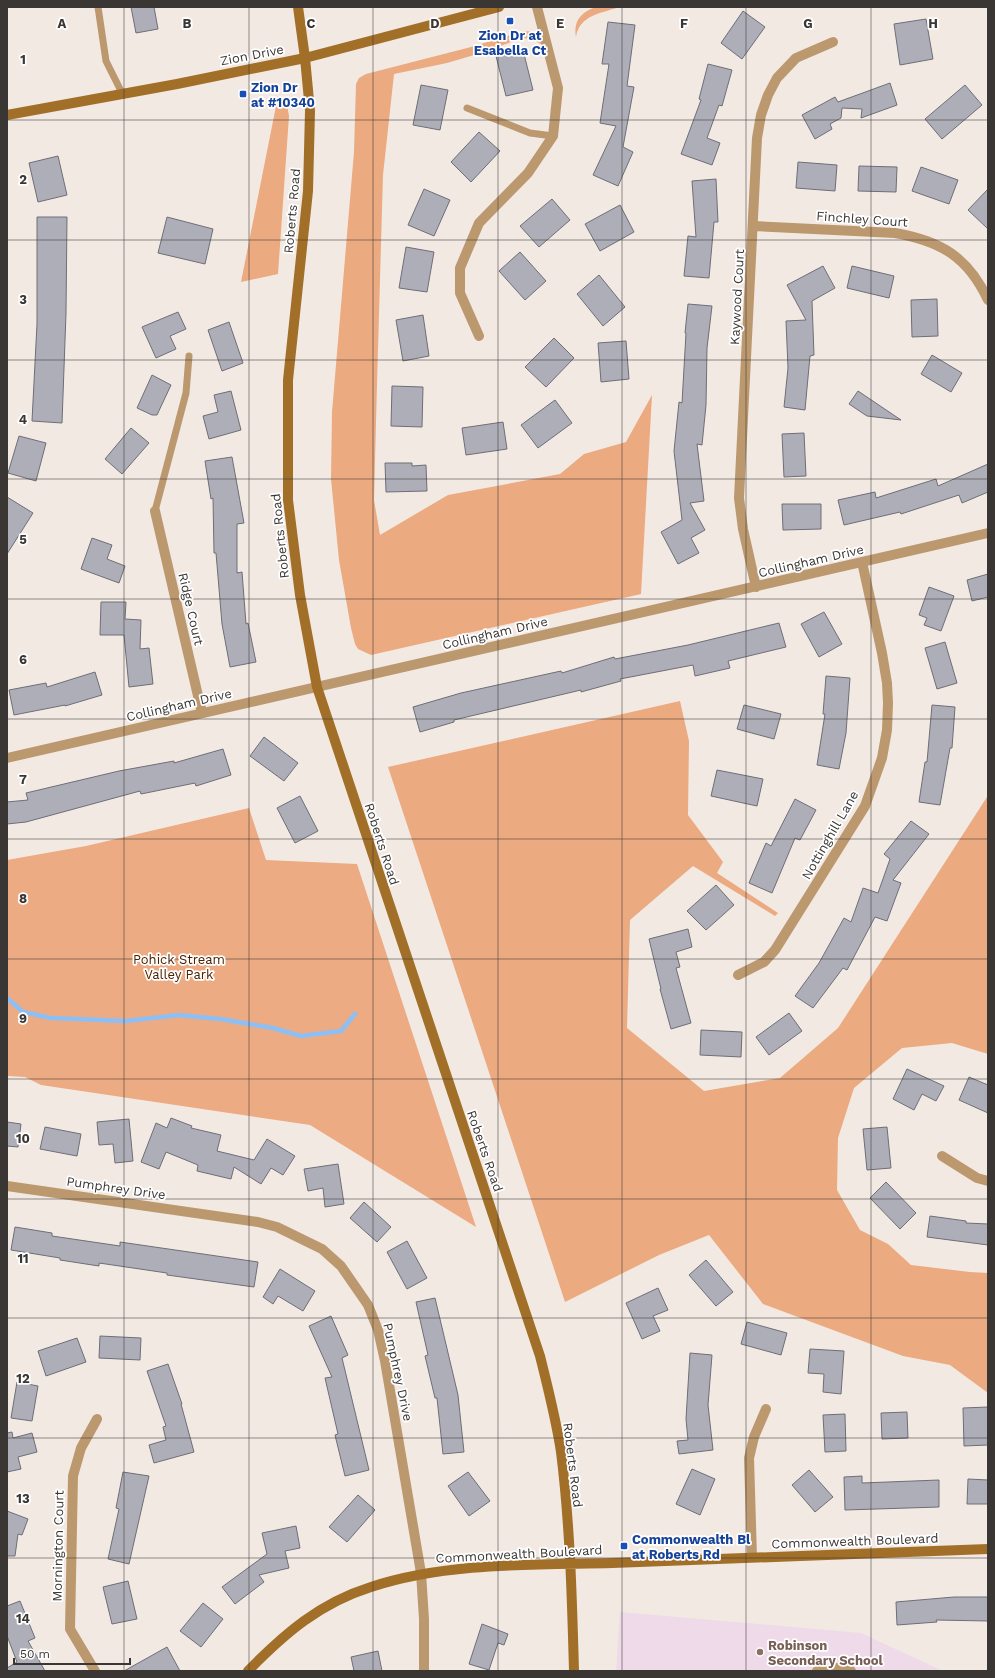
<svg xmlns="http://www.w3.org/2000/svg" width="995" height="1678" font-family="'Work Sans',sans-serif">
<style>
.education{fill:#efdae9}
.green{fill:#ecab82}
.forest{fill:#ebaa7f}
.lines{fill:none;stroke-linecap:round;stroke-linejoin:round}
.stream{stroke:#8dbff7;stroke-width:4.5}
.building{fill:#aeaeb8;stroke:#6e6e78}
.lane{stroke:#bc986f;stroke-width:7}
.street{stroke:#bc986f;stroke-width:10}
.secondary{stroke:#a26f29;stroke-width:10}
.grid{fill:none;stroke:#3a3634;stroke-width:1;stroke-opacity:0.55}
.transit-dot{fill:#1a4fb4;stroke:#fff;stroke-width:1.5}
.education-dot{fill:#8d6e63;stroke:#fff;stroke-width:1.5}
.labels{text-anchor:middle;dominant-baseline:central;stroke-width:3.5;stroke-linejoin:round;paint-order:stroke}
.transit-label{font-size:13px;font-weight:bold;fill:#164399;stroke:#fff;text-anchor:start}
.street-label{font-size:13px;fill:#3a3634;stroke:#fff}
.park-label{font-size:13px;fill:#4b2100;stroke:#fff}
.education-label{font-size:13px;font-weight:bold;fill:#785e54;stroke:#fff;text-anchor:start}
.grid-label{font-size:13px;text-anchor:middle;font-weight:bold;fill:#3a3634;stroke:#fff;stroke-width:3.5;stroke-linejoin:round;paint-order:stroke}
</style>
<rect width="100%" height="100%" fill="#f3e9e3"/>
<path class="education" d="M 620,1612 L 861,1633 L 943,1671 L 616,1671 Z"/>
<path class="green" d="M 249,808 L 266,860 L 357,864 L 476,1227 L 310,1125 L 41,1085 L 25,1077 L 7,1076 L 7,860 L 86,846 Z"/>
<path class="forest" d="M 596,7 L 620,7 C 602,13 579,15 576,37 C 573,21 581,12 596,7 Z
M 523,31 C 533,31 538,34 544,41 L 542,45 L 533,39 L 522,38 L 481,53 L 447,63 L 394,74 L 383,175 L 377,384 L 374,500 L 380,535 L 448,495 L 560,474 L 584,454 L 626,442 L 652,395 L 641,594 L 371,655 L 358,649 L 355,644 L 351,628 L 339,560 L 331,479 L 332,412 L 354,152 L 356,84 L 359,78 L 366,74 L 471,47 Z
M 278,96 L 287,105 L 289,116 L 278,274 L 241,282 Z
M 680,701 L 689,741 L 688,815 L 723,862 L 717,873 L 778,913 L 775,916 L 693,866 L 630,920 L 627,1028 L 704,1091 L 780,1078 L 838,1028 L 987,797 L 988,780 L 988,1054 L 952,1043 L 902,1048 L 854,1088 L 838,1138 L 837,1190 L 860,1230 L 888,1244 L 911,1265 L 970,1272 L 988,1273 L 988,1393 L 950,1365 L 903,1356 L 763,1304 L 709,1235 L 659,1255 L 565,1302 L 388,767 Z"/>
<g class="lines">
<path class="stream" d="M 7,998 L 23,1012 L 51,1018 L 126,1021 L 179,1015 L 220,1019 L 273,1028 L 301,1036 L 341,1031 L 355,1014"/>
</g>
<path class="building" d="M 131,7 L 154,7 L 158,29 L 136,33 Z
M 743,11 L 765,27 L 742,59 L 721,43 Z
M 926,19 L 933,59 L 900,65 L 894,24 Z
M 608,22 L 635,25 L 627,86 L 634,87 L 623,147 L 633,152 L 618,186 L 593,175 L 616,126 L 600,123 L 609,64 L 602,64 Z
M 523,50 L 533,90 L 506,96 L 496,56 Z
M 708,64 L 732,70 L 722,106 L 719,105 L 707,138 L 720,143 L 712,165 L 681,154 L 701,100 L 699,99 Z
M 890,83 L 897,105 L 861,118 L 862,109 L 842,108 L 841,118 L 830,124 L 832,129 L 815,139 L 802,115 L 835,97 L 838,102 Z
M 421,85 L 448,90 L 440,130 L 413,125 Z
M 965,85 L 982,105 L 942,139 L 925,119 Z
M 479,132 L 500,151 L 471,182 L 451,162 Z
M 58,156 L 67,195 L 38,202 L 29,163 Z
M 798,162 L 837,165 L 835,191 L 796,188 Z
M 859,166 L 897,167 L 896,192 L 858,191 Z
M 921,167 L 958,180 L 949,204 L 912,191 Z
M 716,179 L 718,222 L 714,222 L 709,278 L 684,276 L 688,236 L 696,237 L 692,181 Z
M 424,189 L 450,200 L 434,236 L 408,225 Z
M 988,189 L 988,229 L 968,210 Z
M 552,199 L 570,220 L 539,247 L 520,226 Z
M 620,205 L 634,232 L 600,251 L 585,224 Z
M 37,217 L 67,217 L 66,313 L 62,423 L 32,421 L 37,324 Z
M 167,217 L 213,229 L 205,264 L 158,253 Z
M 406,247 L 434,252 L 427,292 L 399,288 Z
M 520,252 L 546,281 L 525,300 L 499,271 Z
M 823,266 L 835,288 L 812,301 L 814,355 L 810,356 L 805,410 L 784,407 L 788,368 L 786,321 L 806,320 L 787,285 Z
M 852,266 L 894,276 L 889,298 L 847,288 Z
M 599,275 L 625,307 L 603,326 L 577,294 Z
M 937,299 L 938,336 L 912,337 L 911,300 Z
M 688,304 L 712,306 L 707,348 L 706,405 L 702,445 L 697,444 L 704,501 L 690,503 L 705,530 L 691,538 L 699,553 L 678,564 L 661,532 L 682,520 L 674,451 L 679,402 L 682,403 L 686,333 L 685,333 Z
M 178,312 L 186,329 L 170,336 L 176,349 L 156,358 L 142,327 Z
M 423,315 L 429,356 L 403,361 L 396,320 Z
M 229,322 L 243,363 L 222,371 L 208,330 Z
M 554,338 L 574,358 L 546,387 L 525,367 Z
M 626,341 L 629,379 L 601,382 L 598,343 Z
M 932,355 L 962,373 L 951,392 L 921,374 Z
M 152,375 L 171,385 L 157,415 L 152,415 L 137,408 Z
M 392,386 L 423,387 L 422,427 L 391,426 Z
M 231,391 L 241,430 L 209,439 L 203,416 L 218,412 L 214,395 Z
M 858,391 L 901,420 L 867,416 L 849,404 Z
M 555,400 L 572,423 L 538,448 L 521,425 Z
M 503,422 L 507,449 L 466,455 L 462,428 Z
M 131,428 L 149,443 L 122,474 L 105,459 Z
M 804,433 L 806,476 L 784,477 L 782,434 Z
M 19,436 L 46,443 L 36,481 L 8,473 Z
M 232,457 L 244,523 L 237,524 L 237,573 L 242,572 L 246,624 L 248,623 L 256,662 L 230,667 L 222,624 L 216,553 L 214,553 L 213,498 L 211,499 L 205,461 Z
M 385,463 L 412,463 L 412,466 L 426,465 L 427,491 L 386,492 Z
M 988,464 L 988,492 L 962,503 L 959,495 L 901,514 L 900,512 L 844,525 L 838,500 L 875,492 L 876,498 L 936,479 L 938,486 Z
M 7,497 L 33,513 L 7,554 Z
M 782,504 L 821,504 L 821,529 L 783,530 Z
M 92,538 L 112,545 L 107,559 L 125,566 L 119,583 L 81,569 Z
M 988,574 L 988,597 L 972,601 L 967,580 Z
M 929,587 L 954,596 L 941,631 L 924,625 L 927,618 L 919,615 Z
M 101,602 L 126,602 L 125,619 L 141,620 L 140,649 L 149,648 L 153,684 L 129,687 L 124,635 L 100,635 Z
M 824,612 L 842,644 L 819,657 L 801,624 Z
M 779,623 L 786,647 L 728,661 L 730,668 L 695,676 L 693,665 L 620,679 L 621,681 L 581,692 L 581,690 L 454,720 L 454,722 L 420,732 L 413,707 L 461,693 L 561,671 L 562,673 L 614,657 L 615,659 L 688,645 Z
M 945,642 L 957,683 L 937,689 L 925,648 Z
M 95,672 L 102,695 L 65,706 L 65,705 L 14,715 L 9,690 L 46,683 L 47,687 Z
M 826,676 L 850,678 L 846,733 L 839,769 L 817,765 L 825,714 L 823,714 Z
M 744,705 L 781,714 L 774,739 L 737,729 Z
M 932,705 L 955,707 L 952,748 L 950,748 L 940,805 L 919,802 L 925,762 L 927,762 Z
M 264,737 L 298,763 L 284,781 L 250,756 Z
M 223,749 L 231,775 L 196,786 L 195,783 L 141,794 L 140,791 L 26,822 L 7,824 L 7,802 L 28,800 L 26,793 L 119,771 L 174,761 L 174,763 Z
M 717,770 L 763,779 L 757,806 L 711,796 Z
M 300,796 L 318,831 L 295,843 L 277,808 Z
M 795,799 L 816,810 L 800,840 L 795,838 L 772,893 L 749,883 L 766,843 L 771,846 Z
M 911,821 L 929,834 L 893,880 L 901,883 L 887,921 L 875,917 L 847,970 L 843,968 L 813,1008 L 795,996 L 819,963 L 844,918 L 851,922 L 863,888 L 878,893 L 890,859 L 884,854 Z
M 716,885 L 734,905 L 706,930 L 687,911 Z
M 688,929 L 692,947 L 676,952 L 680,967 L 676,968 L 691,1023 L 671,1029 L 660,989 L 661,989 L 649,939 Z
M 789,1013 L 802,1031 L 769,1055 L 756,1037 Z
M 701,1030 L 742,1032 L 741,1057 L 700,1055 Z
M 907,1069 L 944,1086 L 936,1101 L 922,1094 L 914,1110 L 893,1099 Z
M 969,1077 L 988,1085 L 988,1113 L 959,1100 Z
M 171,1118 L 192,1126 L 191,1128 L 221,1135 L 217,1151 L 254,1160 L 267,1139 L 295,1156 L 283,1175 L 271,1168 L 261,1184 L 234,1167 L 231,1179 L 197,1171 L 198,1165 L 166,1152 L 159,1169 L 141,1162 L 156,1123 L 167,1128 Z
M 129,1119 L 133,1161 L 115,1163 L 113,1144 L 99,1145 L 97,1122 Z
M 7,1122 L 21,1124 L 18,1147 L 7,1146 Z
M 45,1127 L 81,1134 L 77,1156 L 40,1149 Z
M 887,1127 L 891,1168 L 867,1170 L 863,1129 Z
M 338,1164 L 344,1204 L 325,1207 L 323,1188 L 308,1191 L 304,1169 Z
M 886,1182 L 916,1213 L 900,1229 L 870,1198 Z
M 364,1202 L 391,1227 L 377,1242 L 350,1218 Z
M 930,1216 L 966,1221 L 966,1223 L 988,1224 L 988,1245 L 927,1237 Z
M 15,1227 L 52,1233 L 52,1236 L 120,1246 L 120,1242 L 258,1262 L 254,1287 L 167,1275 L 167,1273 L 99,1263 L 99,1266 L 60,1260 L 60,1258 L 11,1250 Z
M 407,1241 L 427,1278 L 407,1289 L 387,1252 Z
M 706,1260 L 733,1292 L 716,1306 L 689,1275 Z
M 280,1269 L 315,1291 L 303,1311 L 278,1296 L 273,1304 L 263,1297 Z
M 658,1288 L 668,1310 L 653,1316 L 660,1331 L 642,1339 L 626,1303 Z
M 435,1298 L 458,1395 L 464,1452 L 443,1454 L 437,1398 L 435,1398 L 425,1356 L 428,1355 L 416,1302 Z
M 331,1316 L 348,1355 L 342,1358 L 369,1470 L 345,1476 L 335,1435 L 338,1434 L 325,1378 L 332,1377 L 309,1326 Z
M 747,1322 L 787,1333 L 781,1355 L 741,1344 Z
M 100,1336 L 141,1338 L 140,1360 L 99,1358 Z
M 77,1338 L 86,1362 L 46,1376 L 38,1351 Z
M 810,1349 L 844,1351 L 841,1394 L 823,1392 L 824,1374 L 808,1373 Z
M 690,1353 L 712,1355 L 708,1405 L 713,1450 L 679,1454 L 677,1441 L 688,1440 L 686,1419 Z
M 168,1364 L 182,1404 L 181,1404 L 194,1452 L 154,1463 L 149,1445 L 166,1440 L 163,1427 L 166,1426 L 147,1371 Z
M 17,1382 L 38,1386 L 32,1421 L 11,1418 Z
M 988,1407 L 988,1445 L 964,1446 L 963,1408 Z
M 907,1412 L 908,1438 L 882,1439 L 881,1413 Z
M 845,1414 L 846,1451 L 825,1452 L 823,1415 Z
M 12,1432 L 13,1438 L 32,1433 L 37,1452 L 18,1457 L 21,1469 L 7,1472 L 7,1433 Z
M 692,1469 L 715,1479 L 700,1515 L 676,1504 Z
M 809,1470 L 833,1497 L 815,1512 L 792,1485 Z
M 123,1472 L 149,1476 L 129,1564 L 108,1559 L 119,1509 L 116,1508 Z
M 468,1472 L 490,1501 L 469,1516 L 448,1486 Z
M 862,1476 L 862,1483 L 939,1480 L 939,1507 L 845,1510 L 844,1477 Z
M 968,1479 L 988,1480 L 988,1504 L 967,1504 Z
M 358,1495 L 375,1510 L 347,1542 L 329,1527 Z
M 7,1511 L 28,1519 L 22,1535 L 18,1534 L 15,1556 L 7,1556 Z
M 296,1526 L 300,1548 L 285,1551 L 289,1568 L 259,1575 L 264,1582 L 235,1604 L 222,1587 L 267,1554 L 262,1533 Z
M 128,1581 L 137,1619 L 112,1624 L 103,1587 Z
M 954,1597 L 988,1597 L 988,1621 L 936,1620 L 937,1622 L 897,1625 L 896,1602 Z
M 20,1601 L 35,1638 L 28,1641 L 45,1671 L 7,1671 L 7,1668 L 17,1662 L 7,1636 L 7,1606 Z
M 203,1603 L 223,1619 L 201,1647 L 180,1631 Z
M 482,1624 L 508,1634 L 504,1645 L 498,1643 L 489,1670 L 469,1664 Z
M 167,1647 L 180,1671 L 124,1671 Z
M 378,1651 L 382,1671 L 354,1671 L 351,1657 Z"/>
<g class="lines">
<path class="lane" d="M 98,7 L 106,61 L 122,93
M 467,108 L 530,133 L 553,136
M 155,511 L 186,393 L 189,356"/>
<path class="street" d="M 753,226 L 895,233 C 941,241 968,257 988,300
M 479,336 L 460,293 L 460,268 L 479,223 L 528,173 L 553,136 L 558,88 L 537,7
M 155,511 L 202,713
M 756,587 L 743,529 L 739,498 L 757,138 L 761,115 L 768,95 L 777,78 L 796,58 L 833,42
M 7,758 L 988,533
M 738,975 L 764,962 L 775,950 L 865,806 L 882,758 L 887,730 L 888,703 L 887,683 L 882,653 L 862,562
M 942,1156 L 977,1178 L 988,1181
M 7,1186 L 258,1222 L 277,1227 L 322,1249 L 341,1266 L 368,1305 L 378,1330 L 385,1361 L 421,1573 L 424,1619 L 424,1671
M 752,1557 L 749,1458 L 754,1437 L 766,1409
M 95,1671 L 70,1629 L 73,1476 L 81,1448 L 97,1419
M 817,1671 L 837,1668 L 851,1671"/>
<path class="secondary" d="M 298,7 L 305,58 L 310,111 L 308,191 L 288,380 L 288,500 L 300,595 L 317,687 L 540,1356 C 548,1388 556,1419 561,1452 C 570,1524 572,1598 574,1671
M 7,115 L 177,84 L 305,58 L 499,7
M 248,1671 C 285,1633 320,1603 371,1587 C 447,1562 534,1565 613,1563 C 738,1558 863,1554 988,1549"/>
</g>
<path class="grid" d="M 124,7 L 124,1671M 249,7 L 249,1671M 373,7 L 373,1671M 498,7 L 498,1671M 622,7 L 622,1671M 746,7 L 746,1671M 871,7 L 871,1671M 7,120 L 988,120M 7,240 L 988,240M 7,360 L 988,360M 7,479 L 988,479M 7,599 L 988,599M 7,719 L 988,719M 7,839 L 988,839M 7,959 L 988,959M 7,1079 L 988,1079M 7,1199 L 988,1199M 7,1318 L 988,1318M 7,1438 L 988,1438M 7,1558 L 988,1558"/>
<g class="transit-dot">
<rect x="506" y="17" width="8" height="8" rx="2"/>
<rect x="239" y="90" width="8" height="8" rx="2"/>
<rect x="620" y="1542" width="8" height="8" rx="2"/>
</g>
<circle class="education-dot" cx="760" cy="1652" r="4"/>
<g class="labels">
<g class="transit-label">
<text x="510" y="35" text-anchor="middle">Zion Dr at<tspan x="510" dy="15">Esabella Ct</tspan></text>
<text x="251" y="87">Zion Dr<tspan x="251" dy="15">at #10340</tspan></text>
<text x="632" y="1539">Commonwealth Bl<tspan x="632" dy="15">at Roberts Rd</tspan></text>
</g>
<g class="street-label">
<text transform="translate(252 55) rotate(-11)">Zion Drive</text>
<text transform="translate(292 211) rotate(-85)">Roberts Road</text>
<text transform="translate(862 219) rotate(4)">Finchley Court</text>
<text transform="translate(737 297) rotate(-87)">Kaywood Court</text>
<text transform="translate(280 536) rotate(-96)">Roberts Road</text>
<text transform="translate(811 561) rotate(-13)">Collingham Drive</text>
<text transform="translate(191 609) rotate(77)">Ridge Court</text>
<text transform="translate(495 633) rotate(-13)">Collingham Drive</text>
<text transform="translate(179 705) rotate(-13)">Collingham Drive</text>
<text transform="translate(830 835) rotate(-60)">Nottinghill Lane</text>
<text transform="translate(382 844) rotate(72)">Roberts Road</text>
<text transform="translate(485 1151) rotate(71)">Roberts Road</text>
<text transform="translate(116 1188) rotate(8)">Pumphrey Drive</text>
<text transform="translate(398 1372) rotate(78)">Pumphrey Drive</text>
<text transform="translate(573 1465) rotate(83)">Roberts Road</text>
<text transform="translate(855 1541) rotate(-2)">Commonwealth Boulevard</text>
<text transform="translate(58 1546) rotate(-89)">Mornington Court</text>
<text transform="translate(519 1554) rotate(-3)">Commonwealth Boulevard</text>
</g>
<g class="park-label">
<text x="179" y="959">Pohick Stream<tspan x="179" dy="15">Valley Park</tspan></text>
</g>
<g class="education-label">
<text x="768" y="1645">Robinson<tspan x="768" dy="15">Secondary School</tspan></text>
</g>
</g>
<g class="grid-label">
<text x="62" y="28">A</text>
<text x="187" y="28">B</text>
<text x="311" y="28">C</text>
<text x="435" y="28">D</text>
<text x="560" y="28">E</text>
<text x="684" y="28">F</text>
<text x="808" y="28">G</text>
<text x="933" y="28">H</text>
<text x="23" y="64">1</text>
<text x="23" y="184">2</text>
<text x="23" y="304">3</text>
<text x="23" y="424">4</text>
<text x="23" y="544">5</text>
<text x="23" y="664">6</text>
<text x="23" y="784">7</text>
<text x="23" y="903">8</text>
<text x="23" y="1023">9</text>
<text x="23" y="1143">10</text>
<text x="23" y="1263">11</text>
<text x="23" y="1383">12</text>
<text x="23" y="1503">13</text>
<text x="23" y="1623">14</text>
</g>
<rect width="995" height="1678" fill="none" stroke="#3a3634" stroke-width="16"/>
<path d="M14 1658v6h116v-6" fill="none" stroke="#3a3634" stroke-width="2"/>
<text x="20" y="1658" font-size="12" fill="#3a3634" stroke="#ffffff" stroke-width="3" paint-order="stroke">50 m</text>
</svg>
